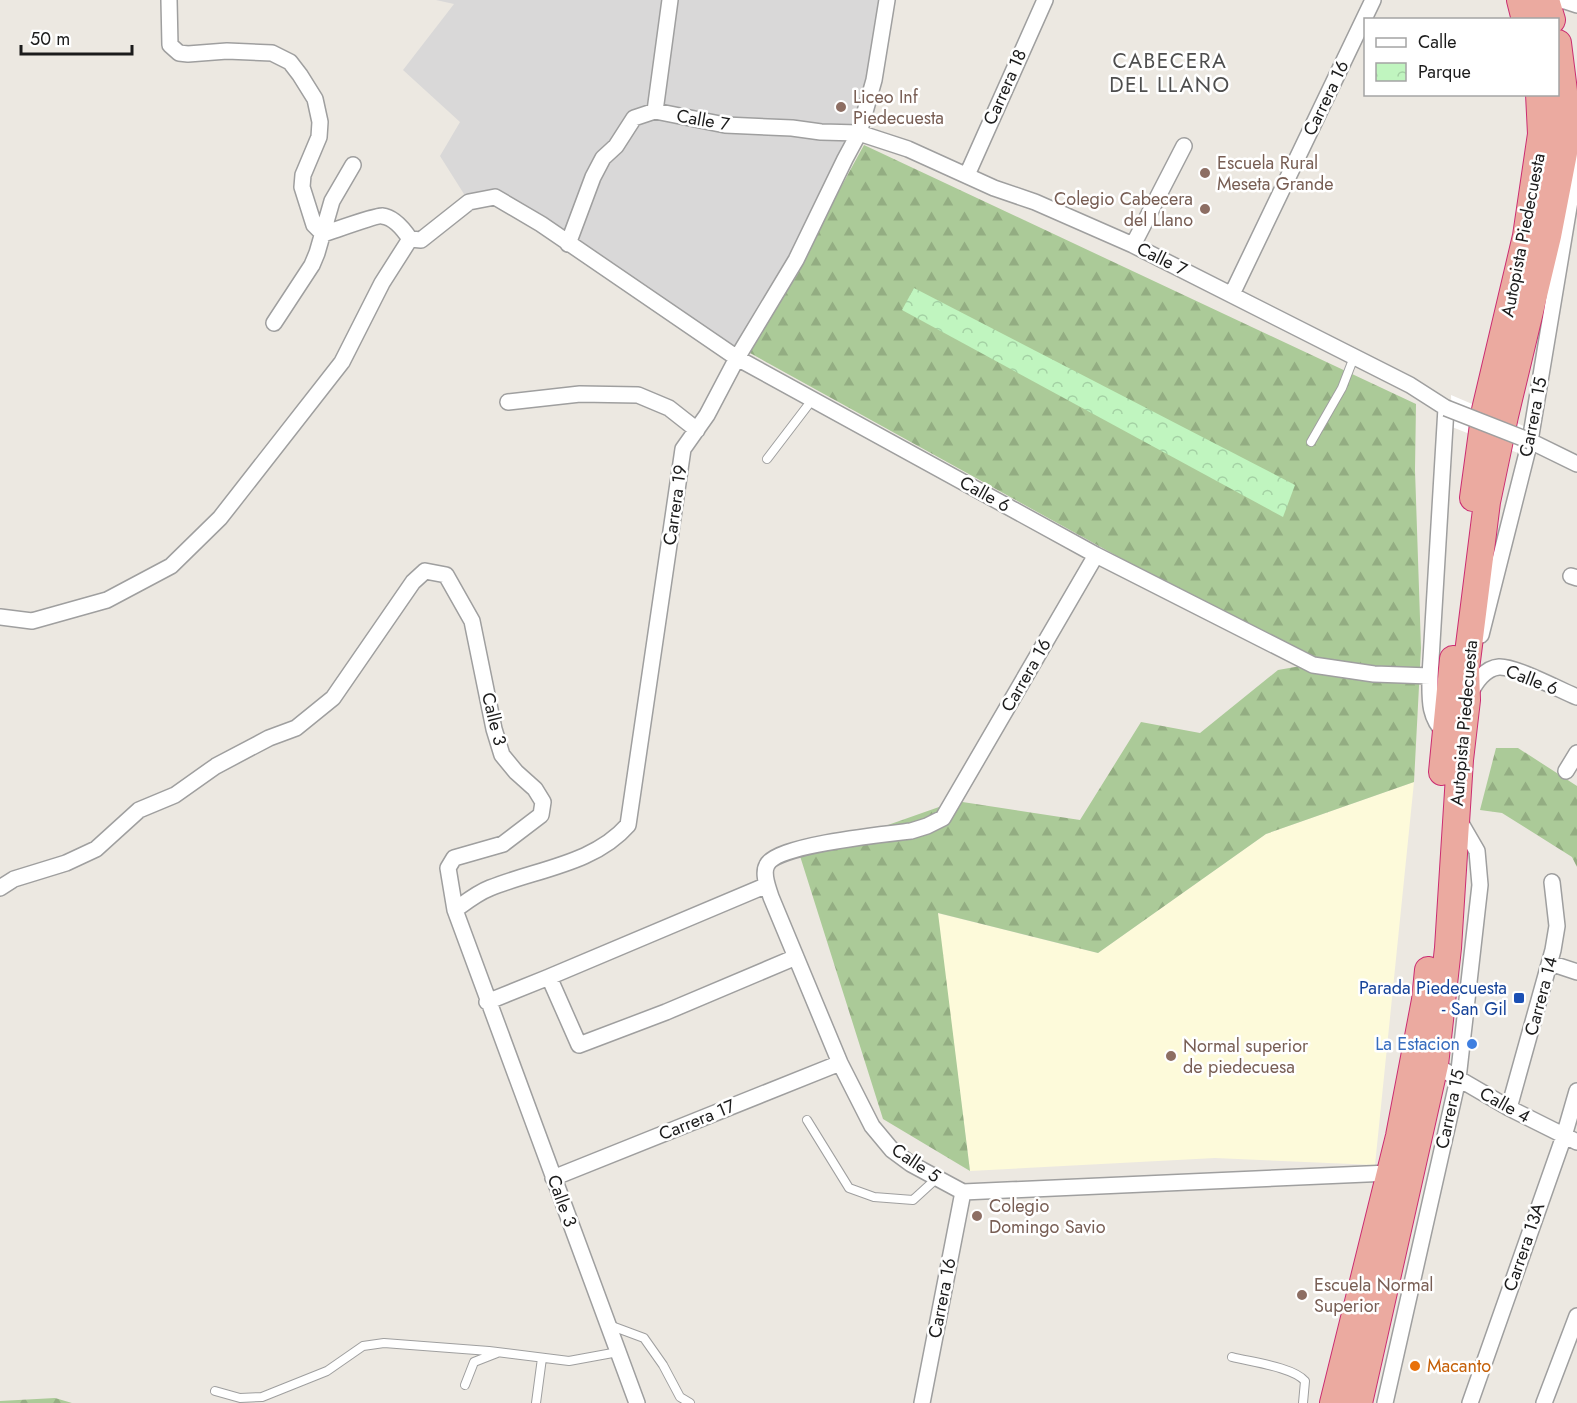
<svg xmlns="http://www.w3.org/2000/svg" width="1577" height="1403" font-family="Jost,sans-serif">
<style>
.residential{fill:#d9d8d8}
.education{fill:#fdfada}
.forest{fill:url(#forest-firs)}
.park{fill:url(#park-crowns)}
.pier{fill:#fff}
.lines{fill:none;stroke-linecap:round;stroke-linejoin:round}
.service-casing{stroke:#9f9f9f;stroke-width:10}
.minor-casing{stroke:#9f9f9f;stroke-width:18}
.trunk-casing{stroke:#cb2d71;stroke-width:28}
.service{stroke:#fff;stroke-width:8}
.minor{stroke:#fff;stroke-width:15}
.trunk{stroke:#ebaaa0;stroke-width:26}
.minor-bridge-casing{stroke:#9f9f9f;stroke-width:18;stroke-linecap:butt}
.minor-bridge{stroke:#fff;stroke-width:15}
.education-dot{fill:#8d6e63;stroke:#fff;stroke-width:2}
.transit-dot{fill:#1a4fb4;stroke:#fff;stroke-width:2}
.shop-dot{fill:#3f7fe0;stroke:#fff;stroke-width:2}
.food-dot{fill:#e8710a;stroke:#fff;stroke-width:2}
.labels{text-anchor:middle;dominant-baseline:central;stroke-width:5;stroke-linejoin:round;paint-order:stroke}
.street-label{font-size:18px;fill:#1b1b1b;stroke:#fff}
.education-label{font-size:18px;fill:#785e54;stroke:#fff;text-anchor:start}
.transit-label{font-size:18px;fill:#164399;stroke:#fff;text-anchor:end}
.shop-label{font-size:18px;fill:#366cbe;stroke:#fff;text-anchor:end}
.food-label{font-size:18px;fill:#c56008;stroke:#fff;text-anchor:start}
.quarter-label{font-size:21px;letter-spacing:1.5px;fill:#4e4e4e;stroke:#fff}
</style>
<defs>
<pattern id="forest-firs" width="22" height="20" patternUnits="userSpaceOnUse" patternTransform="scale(1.5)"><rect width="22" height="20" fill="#abca98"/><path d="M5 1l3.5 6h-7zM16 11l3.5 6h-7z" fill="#93ad82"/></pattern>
<pattern id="park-crowns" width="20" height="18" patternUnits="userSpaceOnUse" patternTransform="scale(1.5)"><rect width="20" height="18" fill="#c0f5bf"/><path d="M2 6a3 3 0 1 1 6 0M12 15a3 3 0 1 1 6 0" fill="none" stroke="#a4d1a4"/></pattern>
</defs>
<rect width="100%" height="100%" fill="#ece8e1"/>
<path class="residential" d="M 436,0 L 887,0 L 859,133 L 737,358 L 495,197 L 469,202 L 440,156 L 460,122 L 403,70 L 454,4 Z"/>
<path class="education" d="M 1414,782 L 1375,1165 L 1215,1158 L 970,1171 L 937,913 L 1098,953 L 1266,834 Z"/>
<path class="forest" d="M 864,145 L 1416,404 L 1415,470 L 1421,648 L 1414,782 L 1266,834 L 1098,953 L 938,913 L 970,1171 L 883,1119 L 800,856 L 956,801 L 1080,820 L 1141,722 L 1200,733 L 1278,670 L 1312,664 L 750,353 Z
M 1496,748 L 1518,748 L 1577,786 L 1577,867 L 1572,857 L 1502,813 L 1480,810 Z
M 55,1398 L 72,1403 L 0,1403 L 0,1401 Z"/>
<path class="park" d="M 914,288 L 1295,485 L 1283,517 L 902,310 Z"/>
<path class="pier" d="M 1451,395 L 1526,427 L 1518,453 L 1452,427 Z"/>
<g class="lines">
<g class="service-casing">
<path id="service" d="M 1311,442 L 1342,388 L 1354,357
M 767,459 L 812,400
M 807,1120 L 849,1188 L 874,1197 L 913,1200 L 936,1179
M 609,1325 L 644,1338 L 663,1365 L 680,1397 L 690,1403
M 1232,1357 C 1251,1362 1293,1367 1305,1381 L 1303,1403
M 465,1385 L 474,1362 L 497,1353
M 215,1391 L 240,1398 L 262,1397 L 327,1371 L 363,1346 L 384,1343 L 489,1351 L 569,1361 L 618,1352
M 536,1403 L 542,1358"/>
</g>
<g class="minor-casing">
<path id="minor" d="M 169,0 L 170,45 L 179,53 L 188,54 L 227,51 L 272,53 L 290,62 L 300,75 L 315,99 L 320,122 L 319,137 L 303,175 L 302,187 L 314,225 L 323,234
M 1546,0 L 1565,1 L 1577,5
M 655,111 L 725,125 L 792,128 L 821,132 L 859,133 L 908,149 L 994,188 L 1035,202 L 1133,245 L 1410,385 L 1446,408 L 1430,676 C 1430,698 1428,717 1445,733
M 967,175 L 1045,0
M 323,234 C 333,231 377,215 382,216 C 394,217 404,230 410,239 L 421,240 L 469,202 L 495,197 L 541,224 L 737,358 L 1096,555 L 1313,665 L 1374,674 L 1430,676
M 568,244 L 593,177 L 603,158 L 616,146 L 634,118 L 655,111 L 670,0
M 1133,245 L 1184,146
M 1232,294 L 1373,0
M 274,323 L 312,265 L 317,253 L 332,201 L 353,165
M 508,402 L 580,394 L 638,395 L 669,408 L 697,430
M 1530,441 L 1577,464
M 1096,555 L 943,818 L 927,826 L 911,831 C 886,834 776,845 767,865 C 762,874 768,887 771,897 L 840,1063 L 872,1126 L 892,1150 L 911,1164 L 963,1192 L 1389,1173
M 1571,576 L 1577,578
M 0,617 L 32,621 L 107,600 L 171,566 L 220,518 L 342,362 L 382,283 L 410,239
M 1481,635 L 1530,441 L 1577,159
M 1470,694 C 1475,683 1485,668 1499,667 C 1515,666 1560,690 1577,697
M 1566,771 L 1577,753
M 767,885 L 549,977 L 579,1045 L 666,1012 L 796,957
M 0,888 L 14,879 L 66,863 L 96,849 L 139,810 L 175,795 L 216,766 L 269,738 L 296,728 L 333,698 L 413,582 L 425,571 L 446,575 L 472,621 L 494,729 L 502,755 L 516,772 L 535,789 L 543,802 L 541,815 L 503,844 L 454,858 L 448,868 L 455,910 L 637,1403
M 455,910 C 466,902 477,893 490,888 C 537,869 594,864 628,825 L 683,449 L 707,415 L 737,358 L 796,260 L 845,159 L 859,133 L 874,80 L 887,0
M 1550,963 L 1577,972
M 487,1002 L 549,977
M 1435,1065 L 1509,1108 L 1577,1142
M 1509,1108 L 1553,950 L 1557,926 L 1552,882
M 553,1178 L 840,1063
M 922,1403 L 963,1192
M 1385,1403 L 1458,1079 L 1480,885 L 1477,851 L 1459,820
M 1470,1403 L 1564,1136 L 1577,1091
M 1544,1403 L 1577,1316"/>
</g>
<g class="trunk-casing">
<path id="trunk" d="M 1520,0 L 1525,20
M 1546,0 L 1552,20
M 1473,498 L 1485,410 L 1526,236 L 1541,134 L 1539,94
M 1442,772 L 1453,659
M 1333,1403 L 1399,1136 L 1425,1000 L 1428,970
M 1359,1403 L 1435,1065 L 1448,948 L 1460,760 L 1467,700 L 1466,669 L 1487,502 L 1505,416 L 1548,236 L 1564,153 L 1564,91 L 1558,43"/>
</g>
<use href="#service" class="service"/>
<use href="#minor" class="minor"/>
<use href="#trunk" class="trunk"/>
<g class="minor-bridge-casing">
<path id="minor-bridge" d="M 1446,408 L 1530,441"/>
</g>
<use href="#minor-bridge" class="minor-bridge"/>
</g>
<g class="education-dot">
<circle cx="841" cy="107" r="6"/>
<circle cx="1205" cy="173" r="6"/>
<circle cx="1205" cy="209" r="6"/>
<circle cx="1171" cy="1056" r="6"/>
<circle cx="977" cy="1216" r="6"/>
<circle cx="1302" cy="1295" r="6"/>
</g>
<rect class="transit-dot" x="1513" y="992" width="12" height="12" rx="3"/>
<circle class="shop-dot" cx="1472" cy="1044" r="6"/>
<circle class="food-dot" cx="1415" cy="1366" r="6"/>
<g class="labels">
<g class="street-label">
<text transform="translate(1005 87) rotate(-66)">Carrera 18</text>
<text transform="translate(1326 98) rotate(-64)">Carrera 16</text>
<text transform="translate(703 120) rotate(10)">Calle 7</text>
<text transform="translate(1523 235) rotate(-79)">Autopista Piedecuesta</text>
<text transform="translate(1162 259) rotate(26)">Calle 7</text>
<text transform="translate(1533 417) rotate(-79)">Carrera 15</text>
<text transform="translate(985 494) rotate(29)">Calle 6</text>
<text transform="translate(675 505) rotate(-82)">Carrera 19</text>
<text transform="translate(1026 675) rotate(-60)">Carrera 16</text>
<text transform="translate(1532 680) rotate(21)">Calle 6</text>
<text transform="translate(494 719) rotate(76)">Calle 3</text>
<text transform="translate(1464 723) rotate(-85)">Autopista Piedecuesta</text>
<text transform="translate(1541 996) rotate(-75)">Carrera 14</text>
<text transform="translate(1505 1105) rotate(29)">Calle 4</text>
<text transform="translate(1450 1109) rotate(-78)">Carrera 15</text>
<text transform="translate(697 1120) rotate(-22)">Carrera 17</text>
<text transform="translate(916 1163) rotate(34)">Calle 5</text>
<text transform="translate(562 1201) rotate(70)">Calle 3</text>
<text transform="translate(1524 1247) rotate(-71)">Carrera 13A</text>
<text transform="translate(942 1298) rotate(-79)">Carrera 16</text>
</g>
<g class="education-label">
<text x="853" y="97">Liceo Inf<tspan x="853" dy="21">Piedecuesta</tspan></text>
<text x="1217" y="163">Escuela Rural<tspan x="1217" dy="21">Meseta Grande</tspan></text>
<text x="1193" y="199" text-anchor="end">Colegio Cabecera<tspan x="1193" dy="21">del Llano</tspan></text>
<text x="1183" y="1046">Normal superior<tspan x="1183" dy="21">de piedecuesa</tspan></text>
<text x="989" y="1206">Colegio<tspan x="989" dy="21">Domingo Savio</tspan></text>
<text x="1314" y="1285">Escuela Normal<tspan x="1314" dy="21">Superior</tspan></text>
</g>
<g class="transit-label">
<text x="1507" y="988">Parada Piedecuesta<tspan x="1507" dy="21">- San Gil</tspan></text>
</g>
<g class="shop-label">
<text x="1460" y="1044">La Estacion</text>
</g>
<g class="food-label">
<text x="1427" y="1366">Macanto</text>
</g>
<g class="quarter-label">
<text x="1170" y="61">CABECERA<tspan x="1170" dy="24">DEL LLANO</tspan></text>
</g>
</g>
<rect x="1364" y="18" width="195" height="78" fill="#ffffff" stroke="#a4a4a4" stroke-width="1.5"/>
<rect x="1376" y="38" width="30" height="9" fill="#ffffff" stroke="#a4a4a4" stroke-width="1.5"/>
<text x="1418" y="48" font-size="18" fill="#1b1b1b">Calle</text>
<rect x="1376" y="63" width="30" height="18" fill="url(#park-crowns)" stroke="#a4a4a4" stroke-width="1.5"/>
<text x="1418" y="78" font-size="18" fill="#1b1b1b">Parque</text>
<path d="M21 45v9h111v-9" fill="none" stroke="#1b1b1b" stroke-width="3"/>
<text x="30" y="45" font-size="18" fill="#1b1b1b" stroke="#ffffff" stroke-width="4.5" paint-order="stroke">50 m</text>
</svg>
